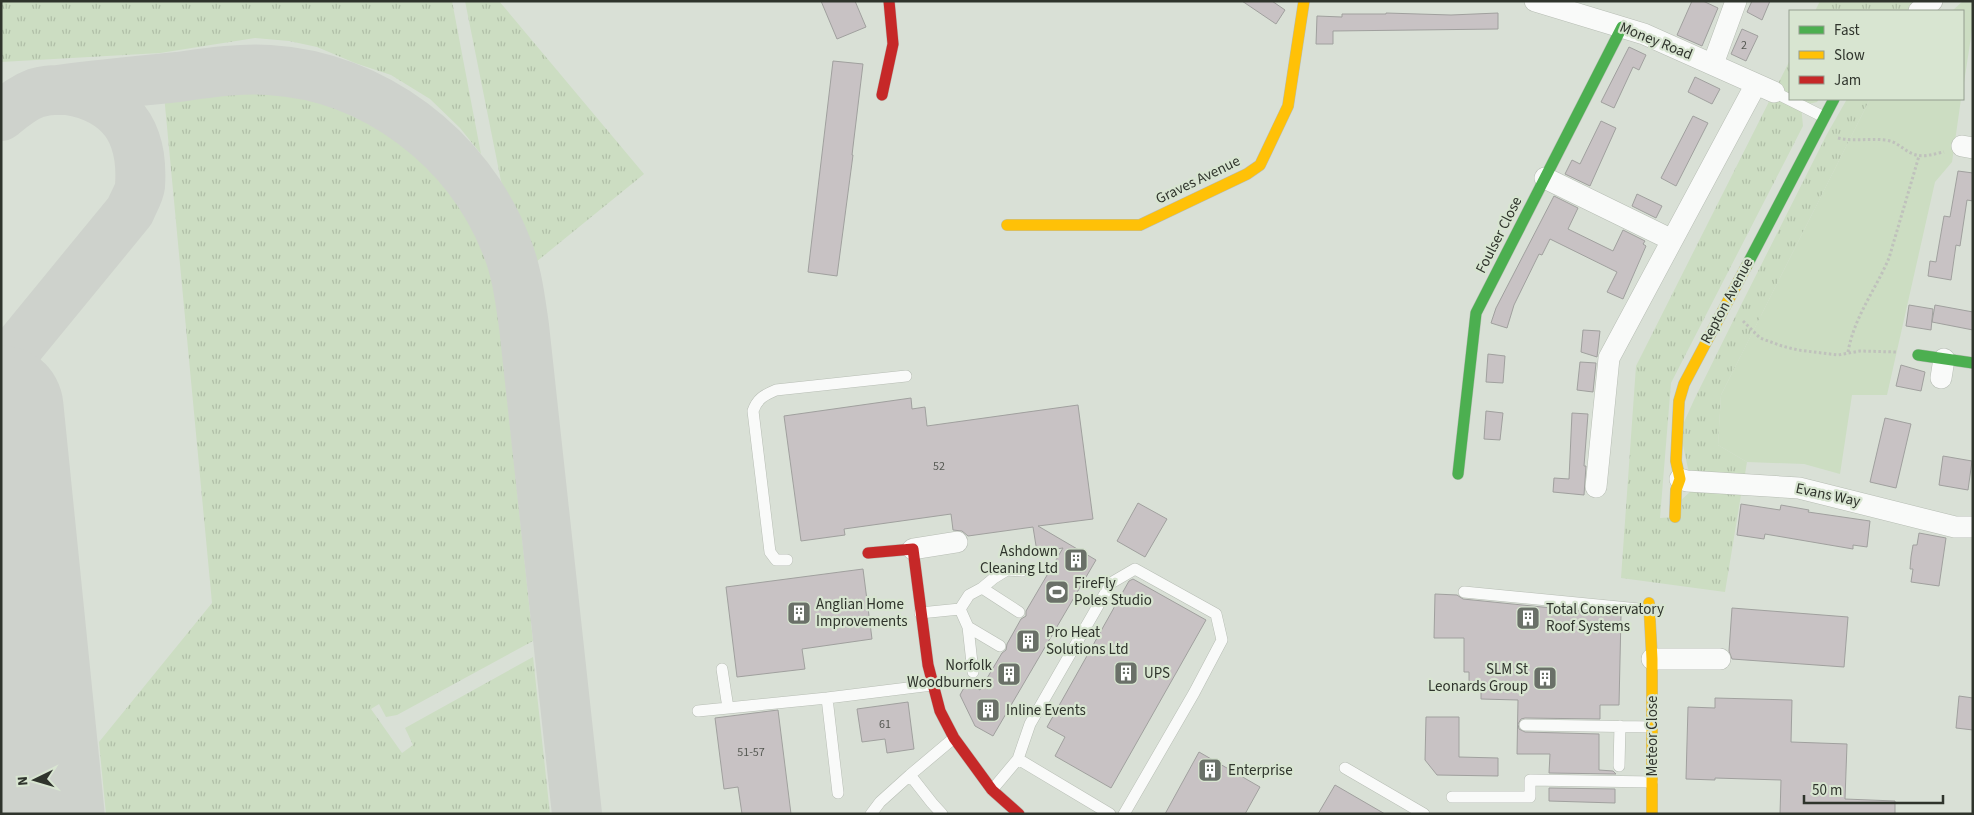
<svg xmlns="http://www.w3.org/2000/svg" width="1974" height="815" font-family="'Source Sans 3',sans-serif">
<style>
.grass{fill:url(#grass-tufts)}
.green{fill:#ccddc2}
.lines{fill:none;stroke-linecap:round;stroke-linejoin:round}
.taxiway{stroke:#ced2cc;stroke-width:50}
.runway{stroke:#ced2cc;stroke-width:125}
.building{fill:#c8c2c4;stroke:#a0a09e}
.lane-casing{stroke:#b7bdb4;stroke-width:12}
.street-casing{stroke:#b7bdb4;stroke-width:22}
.fast-casing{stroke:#b7bdb4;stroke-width:12}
.slow-casing{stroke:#b7bdb4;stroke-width:12}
.jam-casing{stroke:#b7bdb4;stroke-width:12}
.path{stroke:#bfc1bc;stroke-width:3;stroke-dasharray:2.5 2.5;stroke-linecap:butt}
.lane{stroke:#f9faf9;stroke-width:11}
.street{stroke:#f9faf9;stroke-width:21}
.fast{stroke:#4caf50;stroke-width:11}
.slow{stroke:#ffc107;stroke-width:11}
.jam{stroke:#c62828;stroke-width:11}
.labels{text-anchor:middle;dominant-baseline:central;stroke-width:4.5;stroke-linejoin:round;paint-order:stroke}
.number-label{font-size:12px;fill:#555852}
.street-label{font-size:15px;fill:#2f342c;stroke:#d8e5d1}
.poi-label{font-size:15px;fill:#2f342c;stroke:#d8e5d1;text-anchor:start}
</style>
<defs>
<pattern id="grass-tufts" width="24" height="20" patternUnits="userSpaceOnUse" patternTransform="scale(1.25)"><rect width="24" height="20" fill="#ccddc2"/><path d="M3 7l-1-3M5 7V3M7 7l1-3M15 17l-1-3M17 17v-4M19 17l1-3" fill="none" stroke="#b0bea7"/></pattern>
</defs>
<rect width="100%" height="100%" fill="#d9e0d6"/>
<path class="grass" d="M 1,1 L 452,1 L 481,154 L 460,128 L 430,99 L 391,75 L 355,63 L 317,47 L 289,41 L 255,38 L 160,53 L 1,62 Z
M 465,1 L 499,1 L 644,174 L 536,262 L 501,181 Z
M 1820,1 L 1920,1 L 1907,11 L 1815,11 Z
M 1790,60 L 1790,99 L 1819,99 L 1817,102 L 1801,106 L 1803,126 L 1671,383 L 1660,518 L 1675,517 L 1680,501 L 1691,491 L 1741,495 L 1725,592 L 1621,578 L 1636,366 Z
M 246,85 L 296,85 L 355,105 L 395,126 L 423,155 L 453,189 L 475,226 L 489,266 L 498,311 L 533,641 L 397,715 L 386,717 L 379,704 L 371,709 L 402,753 L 413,745 L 405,728 L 533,657 L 550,814 L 106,814 L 99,742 L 212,603 L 164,95 L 198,89 Z
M 1847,99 L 1870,99 L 1721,395 L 1718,445 L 1747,462 L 1744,480 L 1690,478 L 1680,431 L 1694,400 L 1737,313 L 1827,134 Z"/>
<path class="green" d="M 1963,1 L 1973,1 L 1973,24 L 1963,89 L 1963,11 L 1952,11 Z
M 1870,99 L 1961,99 L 1952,162 L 1935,182 L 1887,395 L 1852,395 L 1840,474 L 1804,464 L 1747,462 L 1718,445 L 1721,395 Z"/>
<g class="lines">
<path class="taxiway" d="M 58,90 C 98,85 138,81 178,77 C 207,73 240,68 269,70 C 374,76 468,148 506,245 C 517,271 520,299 524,326 L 577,814
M 1,116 C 12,107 22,98 36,93 C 74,82 122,101 135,140 C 140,154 141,171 140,186 C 139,194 133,203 130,211 L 21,344 C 4,371 3,383 2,415"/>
<path class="runway" d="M 1,408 L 42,814"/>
</g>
<path class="building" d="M 821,1 L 855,1 L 866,27 L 837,39 Z
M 1242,1 L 1272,1 L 1285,10 L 1276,24 Z
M 1692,1 L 1703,1 L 1718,8 L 1702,46 L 1677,35 Z
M 1752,1 L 1770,1 L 1762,20 L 1747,12 Z
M 1386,13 L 1451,15 L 1498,13 L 1498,29 L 1333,31 L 1333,44 L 1316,44 L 1317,16 L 1342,17 L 1342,14 L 1386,14 Z
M 1742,29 L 1758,36 L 1746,61 L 1731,54 Z
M 1629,47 L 1646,55 L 1639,70 L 1633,67 L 1614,108 L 1601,102 Z
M 833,61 L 863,64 L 852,155 L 853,155 L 837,276 L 808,272 Z
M 1695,77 L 1720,89 L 1712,104 L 1688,92 Z
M 1693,116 L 1708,123 L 1676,186 L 1661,178 Z
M 1601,121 L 1616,128 L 1590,186 L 1565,174 L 1572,160 L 1580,164 Z
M 1958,171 L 1973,173 L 1973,201 L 1967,200 L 1960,246 L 1956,245 L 1951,280 L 1928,276 L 1930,261 L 1936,262 L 1944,216 L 1950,217 Z
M 1637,194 L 1662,206 L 1656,218 L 1632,206 Z
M 1554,196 L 1578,208 L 1568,229 L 1613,251 L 1623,230 L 1645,241 L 1643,244 L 1646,246 L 1623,299 L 1607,292 L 1617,272 L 1550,239 L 1542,255 L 1539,254 L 1514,305 L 1507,328 L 1491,323 L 1496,308 Z
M 1909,305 L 1933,309 L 1931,330 L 1906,326 Z
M 1935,305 L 1973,312 L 1973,330 L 1932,322 Z
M 1583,330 L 1600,331 L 1597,357 L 1581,352 Z
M 1488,354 L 1505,356 L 1503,383 L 1486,382 Z
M 1580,362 L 1596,363 L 1593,392 L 1577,390 Z
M 1901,365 L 1925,372 L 1921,391 L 1896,386 Z
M 911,398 L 912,409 L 925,407 L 927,426 L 1078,405 L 1093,519 L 1038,526 L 1096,560 L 993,736 L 975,726 L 960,695 L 967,682 L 980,690 L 1002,653 L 1006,650 L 1007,644 L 1021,619 L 1026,616 L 1026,611 L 1063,548 L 1037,552 L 1033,527 L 968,536 L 962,531 L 953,530 L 951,514 L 844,529 L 845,535 L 801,541 L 784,416 Z
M 1486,411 L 1503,413 L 1500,440 L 1484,439 Z
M 1572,413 L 1588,414 L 1584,466 L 1586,466 L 1584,495 L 1553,492 L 1554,478 L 1569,479 Z
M 1885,418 L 1911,424 L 1896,488 L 1870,482 Z
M 1943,456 L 1972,461 L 1968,490 L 1939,485 Z
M 1138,503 L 1167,519 L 1145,557 L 1117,541 Z
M 1741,504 L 1780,510 L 1781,505 L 1809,510 L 1808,512 L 1870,521 L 1867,547 L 1853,545 L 1853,549 L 1765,534 L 1764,539 L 1737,535 Z
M 1919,533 L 1946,538 L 1939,586 L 1911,582 L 1913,569 L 1910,569 L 1911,557 L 1913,545 L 1917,545 Z
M 863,569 L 872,639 L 802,649 L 805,669 L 737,677 L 726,587 Z
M 1133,579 L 1206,620 L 1111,788 L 1055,756 L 1065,737 L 1047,727 L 1129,581 Z
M 1435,594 L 1457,595 L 1463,599 L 1621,615 L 1619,705 L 1600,705 L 1600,719 L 1525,718 L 1521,719 L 1518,724 L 1519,729 L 1525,732 L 1599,734 L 1599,770 L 1613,771 L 1616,774 L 1549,773 L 1550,754 L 1517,754 L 1518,700 L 1481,699 L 1481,684 L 1469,684 L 1469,672 L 1464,672 L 1464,638 L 1434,638 Z
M 1732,608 L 1848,617 L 1844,667 L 1732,659 L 1729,651 Z
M 1959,696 L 1973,698 L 1973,730 L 1956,728 Z
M 1715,698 L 1792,700 L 1791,742 L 1847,744 L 1845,799 L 1895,801 L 1895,814 L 1780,814 L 1781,780 L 1715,778 L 1715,780 L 1686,779 L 1688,707 L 1715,708 Z
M 908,702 L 914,749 L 887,753 L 885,739 L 862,742 L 857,709 Z
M 778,710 L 791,814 L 742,814 L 738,787 L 724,789 L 715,718 Z
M 1426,717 L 1459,717 L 1459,757 L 1498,758 L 1498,776 L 1437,775 L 1425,760 Z
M 1199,752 L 1260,787 L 1245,814 L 1165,814 Z
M 1335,785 L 1385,814 L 1318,814 Z
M 1549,788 L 1615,789 L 1615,803 L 1549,801 Z"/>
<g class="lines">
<g class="lane-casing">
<path id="lane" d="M 1774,92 L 1824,117
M 787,560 L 776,560 L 770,552 L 753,411 C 757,399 764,395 776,390 L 906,376
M 982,588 L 1019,612
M 1464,592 L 1649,610
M 960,609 L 968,627 L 973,672
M 920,613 L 960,609 L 969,595 L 982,588 L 994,578 L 1007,570 L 1022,571
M 968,627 L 1000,646
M 722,669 L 728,708
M 827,698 L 838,793
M 698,711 L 827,698 L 932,685
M 1525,725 L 1652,727
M 1018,759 L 1030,724 L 1111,583 L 1135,569 L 1216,614 L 1222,640 L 1194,693 L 1124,814
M 1619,766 L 1620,726
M 1345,768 L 1424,814
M 992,790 L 1018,759 L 1110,814
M 1452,797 L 1530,797 L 1530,780 L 1652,782
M 871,814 L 880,802 L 910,775
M 942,814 L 932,803 L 910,775 L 954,738"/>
</g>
<g class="street-casing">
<path id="street" d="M 1535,1 L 1644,34 L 1774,92
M 1919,11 L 1932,1
M 1713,64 L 1736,1
M 1962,146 L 1973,148
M 1545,178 L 1672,240
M 1941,378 L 1944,359
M 1680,479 L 1687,481 L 1799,488 L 1955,527 L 1973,527
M 1596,487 L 1609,358 L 1756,84
M 913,549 L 957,542
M 1652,659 L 1720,659"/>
</g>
<g class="fast-casing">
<path id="fast" d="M 1746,267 L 1834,99
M 1918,355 L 1973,363
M 1458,474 L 1476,313 L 1622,27"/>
</g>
<g class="slow-casing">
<path id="slow" d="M 1007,225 L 1140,225 L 1247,174 L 1260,165 L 1288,106 L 1304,1
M 1675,517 L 1676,490 L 1680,479 L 1676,461 L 1679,401 L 1684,384 L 1746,267
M 1649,603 L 1652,659 L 1652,814"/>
</g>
<g class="jam-casing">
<path id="jam" d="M 882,95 L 893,44 L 889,1
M 868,553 L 913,549 L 928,665 L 940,711 L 954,738 L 992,790 L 1019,814"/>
</g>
<path class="path" d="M 1838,138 C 1854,142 1869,138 1885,140 C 1897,141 1903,150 1913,154 C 1923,158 1933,154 1944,152
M 1743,321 L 1760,338 L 1782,346 L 1798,350 L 1838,355 L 1860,351 L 1897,352
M 1848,352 C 1854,317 1876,289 1889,258 L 1919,156"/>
<use href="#lane" class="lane"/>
<use href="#street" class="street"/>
<use href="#fast" class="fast"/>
<use href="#slow" class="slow"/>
<use href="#jam" class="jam"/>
</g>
<defs>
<g id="building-square" transform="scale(1.25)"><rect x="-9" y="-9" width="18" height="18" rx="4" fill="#6a7068" stroke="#d8e5d1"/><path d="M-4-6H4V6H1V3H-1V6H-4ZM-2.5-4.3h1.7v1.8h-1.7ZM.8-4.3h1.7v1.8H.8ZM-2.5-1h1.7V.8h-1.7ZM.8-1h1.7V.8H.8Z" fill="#fff"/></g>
<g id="stadium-square" transform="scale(1.25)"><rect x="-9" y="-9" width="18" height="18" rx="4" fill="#6a7068" stroke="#d8e5d1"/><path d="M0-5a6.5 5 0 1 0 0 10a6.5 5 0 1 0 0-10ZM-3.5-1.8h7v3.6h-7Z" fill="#fff"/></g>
</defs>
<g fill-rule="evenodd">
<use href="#building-square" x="1076" y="560"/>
<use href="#stadium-square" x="1057" y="592"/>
<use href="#building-square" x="799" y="613"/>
<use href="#building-square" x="1528" y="618"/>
<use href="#building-square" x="1028" y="641"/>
<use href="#building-square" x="1126" y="673"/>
<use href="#building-square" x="1009" y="674"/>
<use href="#building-square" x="1545" y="678"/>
<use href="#building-square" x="988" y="710"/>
<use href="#building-square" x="1210" y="770"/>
</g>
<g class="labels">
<g class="number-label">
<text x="1744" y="45">2</text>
<text x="939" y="466">52</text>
<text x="885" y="724">61</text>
<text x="751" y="752">51-57</text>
</g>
<g class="street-label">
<text transform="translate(1656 41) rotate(22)">Money Road</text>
<text transform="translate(1198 180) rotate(-26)">Graves Avenue</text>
<text transform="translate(1499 235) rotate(-63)">Foulser Close</text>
<text transform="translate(1727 301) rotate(-62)">Repton Avenue</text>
<text transform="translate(1828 495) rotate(12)">Evans Way</text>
<text transform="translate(1652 736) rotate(-90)">Meteor Close</text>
</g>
<g class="poi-label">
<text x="1058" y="551" text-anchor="end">Ashdown<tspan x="1058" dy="17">Cleaning Ltd</tspan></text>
<text x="1074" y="583">FireFly<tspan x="1074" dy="17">Poles Studio</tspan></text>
<text x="816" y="604">Anglian Home<tspan x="816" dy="17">Improvements</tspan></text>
<text x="1546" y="609">Total Conservatory<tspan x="1546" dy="17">Roof Systems</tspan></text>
<text x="1046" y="632">Pro Heat<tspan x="1046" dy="17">Solutions Ltd</tspan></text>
<text x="992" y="665" text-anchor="end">Norfolk<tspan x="992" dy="17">Woodburners</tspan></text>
<text x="1528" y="669" text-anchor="end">SLM St<tspan x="1528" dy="17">Leonards Group</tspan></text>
<text x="1144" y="673">UPS</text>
<text x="1006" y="710">Inline Events</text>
<text x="1228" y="770">Enterprise</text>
</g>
</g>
<rect width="1974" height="815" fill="none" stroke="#2f342c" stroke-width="5"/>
<rect x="1789" y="10" width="175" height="90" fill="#d8e5d1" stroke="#949e8f"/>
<rect x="1799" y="26" width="25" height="8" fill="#4caf50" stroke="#949e8f"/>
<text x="1834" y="35" font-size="15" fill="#2f342c">Fast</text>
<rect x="1799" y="51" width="25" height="8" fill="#ffc107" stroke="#949e8f"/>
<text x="1834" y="60" font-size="15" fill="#2f342c">Slow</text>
<rect x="1799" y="76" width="25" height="8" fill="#c62828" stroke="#949e8f"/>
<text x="1834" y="85" font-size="15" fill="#2f342c">Jam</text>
<g transform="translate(35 780) rotate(265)" stroke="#d8e5d1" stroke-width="4" paint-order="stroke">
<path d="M0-4L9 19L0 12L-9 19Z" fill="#2f342c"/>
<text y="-8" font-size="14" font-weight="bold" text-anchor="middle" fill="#2f342c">N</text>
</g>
<path d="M1804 795v8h139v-8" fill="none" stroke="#2f342c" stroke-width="2.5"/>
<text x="1812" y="795" font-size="15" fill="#2f342c" stroke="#d8e5d1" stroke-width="4" paint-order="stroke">50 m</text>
</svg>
